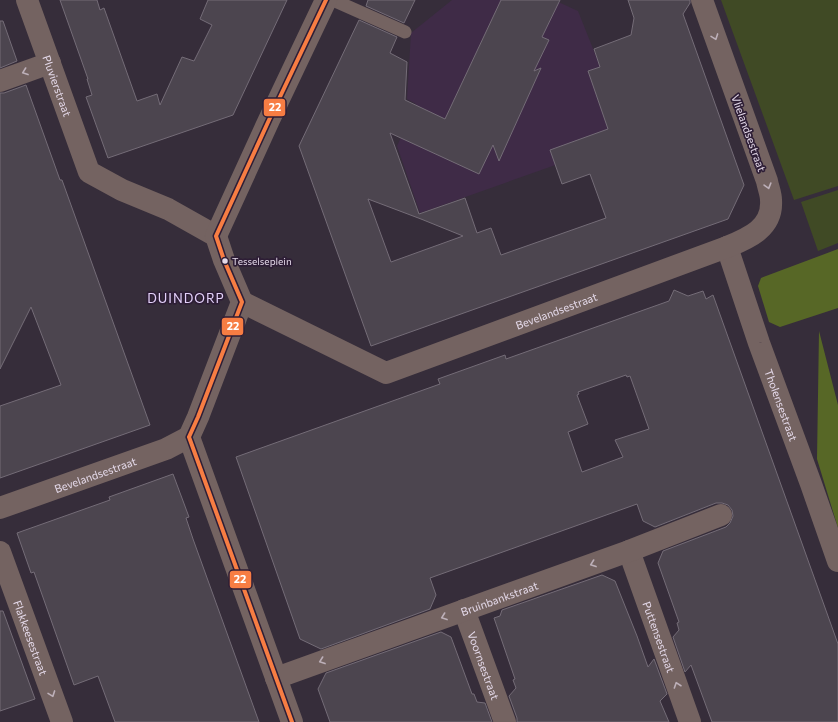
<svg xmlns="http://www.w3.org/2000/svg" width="838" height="722" font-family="Commissioner,sans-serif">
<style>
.built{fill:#3f2b47}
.green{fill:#404a25}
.forest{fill:#576726}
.building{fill:#4c454f;stroke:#746c77;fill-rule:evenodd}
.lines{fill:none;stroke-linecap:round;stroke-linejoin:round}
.service{stroke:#746361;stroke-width:13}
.minor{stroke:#746361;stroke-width:22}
.bus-1-casing{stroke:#2e1e36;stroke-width:7}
.bus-1{stroke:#f77d43;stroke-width:4}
.oneway{stroke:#bdb0b9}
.bus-dot{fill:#e4d9e9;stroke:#2e1e36;stroke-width:1.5}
.labels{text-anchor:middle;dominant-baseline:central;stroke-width:3.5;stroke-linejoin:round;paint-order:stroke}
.bus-label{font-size:10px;fill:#e4d9e9;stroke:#2e1e36;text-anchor:start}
.street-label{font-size:11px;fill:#e4d9e9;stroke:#2e1e36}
.quarter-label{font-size:13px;letter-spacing:1px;fill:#e4d2fb;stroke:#2e1e36}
.line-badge{stroke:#2e1e36;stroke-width:1.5}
.badge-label{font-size:11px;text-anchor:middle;font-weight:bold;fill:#fff}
</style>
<rect width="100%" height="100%" fill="#362d3a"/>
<path class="built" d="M 452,0 L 554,0 L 578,11 L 629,139 L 420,213 L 397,146 L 416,104 L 407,99 L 411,33 Z"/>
<path class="green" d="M 721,0 L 838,0 L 838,186 L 794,200 Z
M 838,190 L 838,243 L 818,251 L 801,202 Z"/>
<path class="forest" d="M 838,249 L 838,308 L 780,327 L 769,322 L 758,286 L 761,278 Z
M 819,331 L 838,405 L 838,528 L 817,459 Z"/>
<path class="building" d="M 60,0 L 97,0 L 100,10 L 104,8 L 137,101 L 157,94 L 160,105 L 182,57 L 194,61 L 212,25 L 200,19 L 208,0 L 287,0 L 233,115 L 108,158 L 86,97 L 92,95 L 87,79 L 88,79 Z
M 368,0 L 415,0 L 404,23 L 366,6 Z
M 501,0 L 560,0 L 542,37 L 549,40 L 534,71 L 541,68 L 499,161 L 493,145 L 479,174 L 390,133 L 419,214 L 465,198 L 477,233 L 491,228 L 501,255 L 606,218 L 590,174 L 562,184 L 550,150 L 608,129 L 588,71 L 600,67 L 594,49 L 631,35 L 634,18 L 628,0 L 690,0 L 690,3 L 683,14 L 744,185 L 728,219 L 371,346 L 299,146 L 359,20 L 397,37 L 390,53 L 407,62 L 405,100 L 445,119 ZM 368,199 L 421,219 L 463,236 L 391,262 Z
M 0,21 L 3,21 L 17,61 L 0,68 Z
M 26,85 L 60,180 L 62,180 L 150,425 L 0,478 L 0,406 L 61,385 L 31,307 L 0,369 L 0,93 L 4,93 Z
M 674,290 L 688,296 L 703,291 L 706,299 L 713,295 L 838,644 L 838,722 L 712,722 L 691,665 L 685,672 L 673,637 L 679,630 L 677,623 L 679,622 L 658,563 L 663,551 L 726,527 L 730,523 L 733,516 L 732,510 L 728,505 L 722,503 L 716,503 L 655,527 L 643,521 L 637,504 L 430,578 L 436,595 L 430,609 L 321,649 L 300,639 L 236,457 L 440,384 L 438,379 L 505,355 L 506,359 L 669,301 ZM 626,375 L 627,377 L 630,376 L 649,429 L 615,440 L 623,457 L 582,472 L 568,432 L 588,424 L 577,395 L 579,394 L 578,392 Z
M 173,474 L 189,517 L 186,518 L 193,539 L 259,722 L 115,722 L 98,676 L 74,685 L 34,572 L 31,573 L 17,533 L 110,500 L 109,497 Z
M 602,575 L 615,581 L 637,636 L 648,667 L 654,659 L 667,694 L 660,701 L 669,722 L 517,722 L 517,718 L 509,696 L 516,688 L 513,680 L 515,679 L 494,618 L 500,616 L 502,610 Z
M 0,611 L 3,611 L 35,699 L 0,711 Z
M 441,632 L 451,637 L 472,694 L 474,694 L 477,702 L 485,703 L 492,722 L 330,722 L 318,689 L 326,673 Z"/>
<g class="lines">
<path class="service" d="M 333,0 L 405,32"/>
<g class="minor">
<path id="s1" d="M 27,0 L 89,172 L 122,190 L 168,209 L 216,236 L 224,260 L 242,302 L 198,417 L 189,437"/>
<path d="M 0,81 L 50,63"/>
<path d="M 216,236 L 269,120 L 326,0"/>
<path id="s2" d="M 727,247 L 759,343 L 811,484 L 838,561"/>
<path id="s3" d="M 242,302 L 386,373 L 727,247 C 749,238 773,228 771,200 C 771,194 768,187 767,181 L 702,0"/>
<path d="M 189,437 L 292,722"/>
<path id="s4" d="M 0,508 L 166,449 L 189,437"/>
<path id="s5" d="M 629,551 L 690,722"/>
<path id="s6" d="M 0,552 L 62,722"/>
<path id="s7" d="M 464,610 L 505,722"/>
<path id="s8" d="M 276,678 L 629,551 L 721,515"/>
</g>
<g class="bus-1-casing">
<path id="bus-1" d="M 189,437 L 198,417 L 242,302 L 224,260 L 216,236 L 269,120 L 326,0
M 189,437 L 292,722"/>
</g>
<use href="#bus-1" class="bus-1"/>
</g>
<defs><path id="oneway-chevron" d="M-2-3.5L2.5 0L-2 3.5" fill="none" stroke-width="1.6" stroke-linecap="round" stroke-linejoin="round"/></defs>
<g class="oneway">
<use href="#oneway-chevron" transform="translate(715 37) rotate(70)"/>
<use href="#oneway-chevron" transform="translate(25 72) rotate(160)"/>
<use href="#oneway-chevron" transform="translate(768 186) rotate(74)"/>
<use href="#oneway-chevron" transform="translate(593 564) rotate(160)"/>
<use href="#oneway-chevron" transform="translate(444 617) rotate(160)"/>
<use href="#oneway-chevron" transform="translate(322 661) rotate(160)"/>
<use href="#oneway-chevron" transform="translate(677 685) rotate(-109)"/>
<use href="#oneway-chevron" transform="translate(52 694) rotate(70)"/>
</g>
<circle class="bus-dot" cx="225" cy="261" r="3.5"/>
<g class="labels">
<g class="bus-label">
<text x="232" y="261">Tesselseplein</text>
</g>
<g class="street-label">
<text stroke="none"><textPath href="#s1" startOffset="91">Pluvierstraat</textPath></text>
<text transform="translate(749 133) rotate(70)">Vlielandsestraat</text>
<text stroke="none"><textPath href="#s3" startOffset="342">Bevelandsestraat</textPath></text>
<text stroke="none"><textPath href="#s2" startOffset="167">Tholensestraat</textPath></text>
<text stroke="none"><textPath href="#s4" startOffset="101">Bevelandsestraat</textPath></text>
<text stroke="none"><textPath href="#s8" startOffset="237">Bruinbankstraat</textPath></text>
<text stroke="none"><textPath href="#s5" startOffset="91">Puttensestraat</textPath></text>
<text stroke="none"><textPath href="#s6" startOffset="91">Flakkeesestraat</textPath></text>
<text stroke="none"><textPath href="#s7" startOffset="59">Voornsestraat</textPath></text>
</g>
<g class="quarter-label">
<text x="186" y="298">DUINDORP</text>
</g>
</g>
<g class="line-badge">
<rect x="263" y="98" width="23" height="19" rx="4" fill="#f77d43"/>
<rect x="221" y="317" width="23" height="19" rx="4" fill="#f77d43"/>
<rect x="229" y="570" width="23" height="19" rx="4" fill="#f77d43"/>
</g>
<g class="badge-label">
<text x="275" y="111">22</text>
<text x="233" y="330">22</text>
<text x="240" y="583">22</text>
</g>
</svg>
